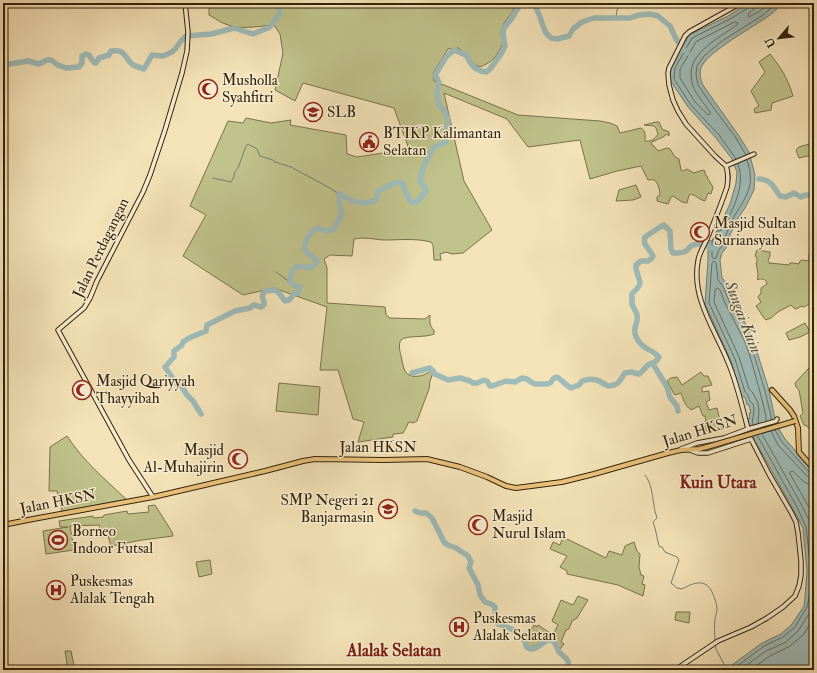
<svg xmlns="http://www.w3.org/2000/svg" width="817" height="673" font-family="'IM FELL Double Pica',serif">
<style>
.green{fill:#c0c28b;stroke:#7a724a}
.water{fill:#9fbcb9;stroke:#747e73}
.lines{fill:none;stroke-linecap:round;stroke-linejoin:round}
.shore{stroke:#696f61;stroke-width:1}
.stream{stroke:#747e73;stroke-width:1}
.river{stroke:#9fbcb9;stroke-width:5.5}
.secondary-casing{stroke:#332209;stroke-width:5.5}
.primary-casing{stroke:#332209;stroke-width:6}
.secondary{stroke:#f8edd1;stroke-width:3.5}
.primary{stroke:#eac27c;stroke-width:4}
.primary-bridge-casing{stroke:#332209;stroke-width:6;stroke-linecap:butt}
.primary-bridge{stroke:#eac27c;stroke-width:4}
.labels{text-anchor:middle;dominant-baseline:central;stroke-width:3;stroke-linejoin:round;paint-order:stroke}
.poi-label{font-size:15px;fill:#332209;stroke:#f8edd1;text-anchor:start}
.street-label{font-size:15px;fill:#332209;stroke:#f8edd1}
.water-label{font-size:16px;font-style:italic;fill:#53503e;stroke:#f8edd1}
.quarter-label{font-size:17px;font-weight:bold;fill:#7a1f14;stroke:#f8edd1}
</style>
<rect width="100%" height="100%" fill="#f4e3b8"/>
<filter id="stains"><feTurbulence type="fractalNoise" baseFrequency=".005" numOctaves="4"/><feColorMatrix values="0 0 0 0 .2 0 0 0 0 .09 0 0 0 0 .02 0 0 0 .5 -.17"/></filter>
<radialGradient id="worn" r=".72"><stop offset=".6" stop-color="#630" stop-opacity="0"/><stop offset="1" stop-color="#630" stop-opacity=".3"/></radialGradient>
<path class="green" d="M 209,3 L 514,3 L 515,5 C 511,21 496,22 503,43 C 497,56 493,62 480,67 L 474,64 L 459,48 L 448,49 L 433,73 L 434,81 L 518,115 L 600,121 L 610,123 L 617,126 L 620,133 L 641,128 C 646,131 645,135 645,141 C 651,142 655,139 658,134 L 656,128 L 654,126 L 644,125 L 656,122 L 659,122 L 662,129 L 669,132 L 669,136 L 667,134 L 663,137 L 652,142 L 651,144 L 654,146 L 658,151 L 667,148 L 670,149 L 675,157 L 679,159 L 681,170 L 683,171 L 687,169 L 694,173 L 703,170 L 705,171 L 705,174 L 707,176 L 708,179 L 713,187 L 711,194 L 708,193 L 705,201 C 699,200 696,195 691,194 L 689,195 L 687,203 L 682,202 L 673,196 L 671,197 L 668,204 L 657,201 L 657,197 L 660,195 C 660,191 658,182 654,180 C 652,179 650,180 648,180 L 641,166 L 617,171 L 590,179 L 580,140 L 528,147 L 507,119 L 444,93 L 464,181 L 492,230 L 463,253 L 452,254 L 446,252 L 440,254 L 441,260 L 434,260 L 433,245 L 431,242 C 415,238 399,240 383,240 C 373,239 364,237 354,239 L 352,256 L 330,255 L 324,259 L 327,268 L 327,303 L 385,307 L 386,315 L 390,318 L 425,319 L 430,315 C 430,321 429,326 434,330 L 434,334 C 426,338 405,335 401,340 C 398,344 400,352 401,356 C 402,360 403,367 405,371 C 411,380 424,376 431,371 L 433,373 L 430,381 L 429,389 L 417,421 L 413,423 L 410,422 L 408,423 L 407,426 L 403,433 L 394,434 L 393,434 L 393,437 L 358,442 L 364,422 L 353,419 L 338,370 L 320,370 L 327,307 L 274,288 L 243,295 L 183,256 L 206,215 L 190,206 L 228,121 L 243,123 L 246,118 L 271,123 L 291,120 L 290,125 L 346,135 L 347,154 L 357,157 L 409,149 L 394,108 L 303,83 L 295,101 L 275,90 L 283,53 L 280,34 L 274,25 C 257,26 239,31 223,23 C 218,21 213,17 209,15 Z
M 770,54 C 782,69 787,77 793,96 L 772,103 L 771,110 L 755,113 L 754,109 L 759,106 L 751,91 L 765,72 L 759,62 Z
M 809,144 L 812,155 L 799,158 L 796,150 L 799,147 Z
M 636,185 L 641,197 L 633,200 L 616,201 L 619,190 Z
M 757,250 L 770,252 L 770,256 L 768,261 L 770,264 L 770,263 L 789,265 L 790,263 L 793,263 L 799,264 L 800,261 L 802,260 L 809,261 L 809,254 L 814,255 L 814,301 L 804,307 L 802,306 L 796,309 L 794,308 L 791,305 L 778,312 L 771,318 L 766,320 L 764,318 L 756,306 L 761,302 L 758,297 L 761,293 L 761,288 L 767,284 C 766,279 764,279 759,279 L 758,280 L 757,279 L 758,277 C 758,272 757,268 756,263 L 757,262 L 757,258 L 755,256 Z
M 805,323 L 810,332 L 800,337 L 789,340 L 786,333 Z
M 809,368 L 814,368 L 814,383 L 810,387 L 814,397 L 814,427 L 810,430 L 807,426 L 804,425 L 800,416 L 803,413 L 799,390 L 796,387 L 795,383 Z
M 701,372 L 704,376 L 708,376 L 712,385 L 702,387 L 702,392 L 709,391 L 709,395 L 710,400 L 706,402 L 709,410 L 717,408 L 722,429 L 706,431 L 704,422 L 706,421 L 705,416 L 703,416 L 699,406 L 691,410 C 685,406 683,399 681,393 L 675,395 L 674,394 L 667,381 L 671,378 L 677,377 L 682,385 Z
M 279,383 L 320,387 L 318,415 L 276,411 Z
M 67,436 C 83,461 106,480 127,500 L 62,512 L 57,491 L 49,491 L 50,447 Z
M 155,505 L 172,532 L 173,536 L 142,540 L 111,546 L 108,536 L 102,537 L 99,525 L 70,526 L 74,550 L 46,554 L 43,531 L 68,527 L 60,527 L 59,521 L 93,516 L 94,518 L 103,517 L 104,515 L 127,511 L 128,514 L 149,512 L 148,506 Z
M 563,537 L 606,558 L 609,551 L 622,555 L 625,546 L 634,542 L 637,551 L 640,554 L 639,567 L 641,575 L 644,576 L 642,584 L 645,585 L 643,596 L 618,585 L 567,574 L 567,571 L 560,567 L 567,556 L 550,549 L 553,542 L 560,545 Z
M 210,560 L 212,574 L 199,577 L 196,562 Z
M 578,596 L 588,600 L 577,618 L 572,621 L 569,629 L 566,630 L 561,642 L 564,644 L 560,649 L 555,640 L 549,636 C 542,640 536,649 527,646 L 525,640 L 534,625 L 537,627 L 538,625 L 553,635 L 558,625 L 552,621 L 561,600 L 573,605 Z
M 676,612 L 690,612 L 689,623 L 675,620 Z
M 65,651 L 71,651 L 75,670 L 68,670 Z"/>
<path class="water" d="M 748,3 L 783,3 C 777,9 771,15 764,19 C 750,29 706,53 701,68 C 699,74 701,83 705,88 L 739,136 L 749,152 L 755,175 L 754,190 L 745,208 L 738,218 L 730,235 L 726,248 L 722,253 L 720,260 L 722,278 L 728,285 L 733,299 L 753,339 L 769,390 L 776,424 L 785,439 L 814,471 L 814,670 L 725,670 L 762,643 L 781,634 L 792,624 L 804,606 L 805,597 L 807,571 L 803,528 L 793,509 L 754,439 L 747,419 L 750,418 L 749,413 L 751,413 L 749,405 L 747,405 L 745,397 L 742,397 L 731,361 L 705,304 L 708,260 L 708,240 L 712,241 L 730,204 L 736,183 L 737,172 L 732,159 L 716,138 L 688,107 L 670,80 L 671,66 L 689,35 L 728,16 Z"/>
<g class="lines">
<path class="shore" d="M 755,3 L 754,9 L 748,14 L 749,17 L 760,11 L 770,3
M 735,22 L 738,23 L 737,25 C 724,34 698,49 693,64 C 690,70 691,80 693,86 C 696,94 705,105 710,112 L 710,114 L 708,115 L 695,102 L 680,78 L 680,69 L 696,42 Z
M 746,155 L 736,138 L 713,107 L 698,85 L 696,74 L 697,66 L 704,56 L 722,41 L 763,15 L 777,3
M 736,159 L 719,135 L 691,105 L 674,79 L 675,68 L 692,38 L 730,19 L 748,8 L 750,6 L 750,3
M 738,164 C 746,186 733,209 723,228 L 721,230 L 717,232 L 712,242 L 712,257 L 714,259 L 716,258 C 717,256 717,254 718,252 C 719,249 722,247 723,244 C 726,234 730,224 735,215 C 748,194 755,185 747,160
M 758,423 L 759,411 L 758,403 L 753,393 L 749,389 L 739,357 L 714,302 L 715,290 L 717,288 L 718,288 L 720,290 L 725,303 L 745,342 L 750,356 L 760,392 L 766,416 L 766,421
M 753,425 C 751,418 756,411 753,404 C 752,403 751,402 750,401 C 748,397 749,395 745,392 L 735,359 L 709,303 L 712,263 L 714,261 L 716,263 L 718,280 L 724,288 L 729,301 L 749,340 L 754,355 L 765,391 L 771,416 L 771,420
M 775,430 L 782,442 L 809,472 L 814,474
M 771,431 L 778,445 L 806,475 L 809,478 L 814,479
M 762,434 L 801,504 L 811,524 L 814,550
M 814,485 L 808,484 L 804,482 L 793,471 L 792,471 L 790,472 L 790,474 L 806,502 L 814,517
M 732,670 L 764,646 L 783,637 L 795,627 L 807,607 L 809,598 L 811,571 L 806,527 L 797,507 L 757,435
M 740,670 L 766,651 L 786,642 L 798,631 L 812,609 L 814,599
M 750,670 L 770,656 L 790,646 L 804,634 L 814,617"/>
<path class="stream" d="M 616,17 L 618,5 L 619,3
M 213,178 L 231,182 L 234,177 C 234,173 235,171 238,168 L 246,146 L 248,144 L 257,149 L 260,156 L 273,160 L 275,162 L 291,167 L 328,187 L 339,194
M 276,272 L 290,282
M 645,475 C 652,484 652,495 654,505 C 654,510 656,514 657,518 L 653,522 C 656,530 657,538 659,546 L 660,547 L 662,547 L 665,552 L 677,557 L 679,560 L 671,583 L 677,588 L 682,589 C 695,582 706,578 713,594 C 715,599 717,605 717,609 C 717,613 715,616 715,619 C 714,626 715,633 715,641
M 715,644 L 716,649 L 727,670"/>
<path class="river" d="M 532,3 L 535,5 L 540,17 L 543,26 L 546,33 L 551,38 L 557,39 L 569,36 L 573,29 L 582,22 L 594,18 L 630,18 L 639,15 L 650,14 L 658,16 L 670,26 L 676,39 L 687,53
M 3,65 L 28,61 L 39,64 L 47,60 L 51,60 L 58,65 L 66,68 L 79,67 L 82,63 L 82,56 L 86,54 L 89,55 L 92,60 L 95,63 L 96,63 L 99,58 L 109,55 L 111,51 C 126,49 123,56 132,64 C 135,67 140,67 144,69 L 152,55 L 163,56 L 172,52 L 176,48 L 181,41 L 186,36 L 211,34 L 234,28 L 253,34 L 270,27 L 280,13 L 276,3
M 759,179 C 771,179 774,188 780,196 L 786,197 L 794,193 L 799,196 L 801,197 C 806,194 809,195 814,197
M 653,364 L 667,387 L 670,397 L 677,406 L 678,411
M 412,373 L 430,368 L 432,370 L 435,374 L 448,380 L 460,378 L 470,381 L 473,383 L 477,383 L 484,380 L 487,381 L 490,386 L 492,386 L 506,381 L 515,382 L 522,378 L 527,379 L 531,382 L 535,384 L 547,384 L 550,383 L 554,378 L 557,377 C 562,380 565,385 571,388 L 579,385 L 582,381 C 593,377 598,380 608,386 C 620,385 619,381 625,373 L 631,372 L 639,374 C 643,371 644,369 647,366 C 652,361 655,365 659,357 C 654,351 647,350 642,345 C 637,340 634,334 635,328 C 636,323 638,320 637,315 C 636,311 633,308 632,304 C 632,301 632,297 632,294 C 634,292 639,287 640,284 C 641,281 635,271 636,265 L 641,261 L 648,261 L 652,258 L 653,256 C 650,249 642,245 645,237 L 660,227 L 664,225 L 670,231 L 671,249 L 673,253 C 677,253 683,253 686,251 C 689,249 689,246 693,245 C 700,242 708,247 715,249
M 201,414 L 193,401 L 187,395 L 182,387 L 176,383 L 165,367 L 174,357 L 174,351 L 182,345 L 183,342 L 189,338 L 206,331 L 207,325 L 235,311 L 250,308 L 252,306 L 254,305 L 261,307 L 264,305 C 265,298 259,298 265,291 L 275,290 L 279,293 L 285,301 L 289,300 L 294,294 L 298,293 L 300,287 L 294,285 L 290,282 C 291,270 292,265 306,267 C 308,268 311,268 312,267 C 314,266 316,264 317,262 L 316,260 L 305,250 C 304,242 309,234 316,228 L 327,231 L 334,229 L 341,216 L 342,213 L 340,208 L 339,194 C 343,195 345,197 348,199 C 356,203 369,205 377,199 L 378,191 C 386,189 393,180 402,183 L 410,201 L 413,203 L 418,201 L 426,191 L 425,187 L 420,181 C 421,173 429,149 437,146 C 440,144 443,144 446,142 L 448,124 L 447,117 L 445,112 L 439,105 L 437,93 L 439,82 L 435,75 L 446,57 L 454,50 L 466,55 L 472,65 L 475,68 L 481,71 L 486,72 L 490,69 L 501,54 L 505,46 L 503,33 L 504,28 L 512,18 L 521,3
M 415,511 L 420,513 L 426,513 L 432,518 L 444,542 L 448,545 L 456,548 L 468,556 L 471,562 L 469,568 L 478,585 L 480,595 L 485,602 L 491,604 L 495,607 L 495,616 L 498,624 C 507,627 519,631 524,640 C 526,643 525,647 528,648 C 538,653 546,635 553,641 C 557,644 557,649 559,652 C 562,655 566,657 568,661 C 569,664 568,667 570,670"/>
<g class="secondary-casing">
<path id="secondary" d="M 741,3 L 689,32 L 685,36 L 669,68 L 668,73 L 669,85 L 673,100 L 678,111 L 686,124 L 715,156 L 726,166 C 729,173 728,180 727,187 C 721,205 714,222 707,239 C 704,246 699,253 698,261 C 691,298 715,329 728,362 C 737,383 742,406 748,429
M 726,166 L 754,154
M 681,449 L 697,443 L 724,438 L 748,429 L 776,421 L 777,419
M 153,497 L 129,460 L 58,330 L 84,308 L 90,298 L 97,281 L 143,192 L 150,175 L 165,130 L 182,73 L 187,51 L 188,32 L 185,3
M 675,670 L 718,641 L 751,627 L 767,618 L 783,607 L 795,596 L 799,586 L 801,575 L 801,561 L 798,533 L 796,522 L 791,512 L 769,474 L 751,439 L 708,453 L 698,453 L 690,450"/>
</g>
<g class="primary-casing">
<path id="primary" d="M 772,390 L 790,410 L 794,416 L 798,428 L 799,452 L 814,469
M 3,525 L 33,519 L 153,497 L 265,471 L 303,461 L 315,459 L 384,460 L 427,459 L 460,467 L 487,477 L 506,486 L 516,488 L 562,482 L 594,474 L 668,453 L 681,450 L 699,449 L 707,447"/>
</g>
<use href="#secondary" class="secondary"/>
<use href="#primary" class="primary"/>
<g class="primary-bridge-casing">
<path id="primary-bridge" d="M 707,447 L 795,421"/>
</g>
<use href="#primary-bridge" class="primary-bridge"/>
</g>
<defs>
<g id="mosque-ring" transform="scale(1)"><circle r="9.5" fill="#f8edd1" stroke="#8f2418" stroke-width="1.5"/><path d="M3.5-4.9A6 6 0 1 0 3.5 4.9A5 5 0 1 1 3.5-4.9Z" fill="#8f2418"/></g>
<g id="school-ring" transform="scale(1)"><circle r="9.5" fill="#f8edd1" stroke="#8f2418" stroke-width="1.5"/><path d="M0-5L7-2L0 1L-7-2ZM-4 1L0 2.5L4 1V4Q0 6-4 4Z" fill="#8f2418"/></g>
<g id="civic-ring" transform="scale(1)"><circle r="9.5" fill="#f8edd1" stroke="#8f2418" stroke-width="1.5"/><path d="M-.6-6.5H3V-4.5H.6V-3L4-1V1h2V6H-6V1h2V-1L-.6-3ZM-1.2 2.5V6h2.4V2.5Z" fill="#8f2418"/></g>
<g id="stadium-ring" transform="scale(1)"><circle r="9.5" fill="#f8edd1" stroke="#8f2418" stroke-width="1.5"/><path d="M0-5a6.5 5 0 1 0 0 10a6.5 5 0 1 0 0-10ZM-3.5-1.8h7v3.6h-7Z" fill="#8f2418"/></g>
<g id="hospital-ring" transform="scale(1)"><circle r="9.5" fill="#f8edd1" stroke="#8f2418" stroke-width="1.5"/><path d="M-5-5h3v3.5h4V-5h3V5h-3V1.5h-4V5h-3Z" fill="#8f2418"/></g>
</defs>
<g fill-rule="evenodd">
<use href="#mosque-ring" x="208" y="89"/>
<use href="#school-ring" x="313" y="112"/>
<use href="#civic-ring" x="369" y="142"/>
<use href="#mosque-ring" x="700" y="232"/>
<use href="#mosque-ring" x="82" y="390"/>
<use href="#mosque-ring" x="238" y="459"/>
<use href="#school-ring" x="388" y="509"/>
<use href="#mosque-ring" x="478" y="525"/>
<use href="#stadium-ring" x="58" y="540"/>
<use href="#hospital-ring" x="56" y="590"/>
<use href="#hospital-ring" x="459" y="627"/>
</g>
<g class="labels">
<g class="poi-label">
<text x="222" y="80">Musholla<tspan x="222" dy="17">Syahfitri</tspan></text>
<text x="327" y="112">SLB</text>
<text x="383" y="133">BTIKP Kalimantan<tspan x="383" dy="17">Selatan</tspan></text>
<text x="714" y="223">Masjid Sultan<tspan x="714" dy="17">Suriansyah</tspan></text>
<text x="96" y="381">Masjid Qariyyah<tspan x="96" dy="17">Thayyibah</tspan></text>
<text x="224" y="450" text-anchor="end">Masjid<tspan x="224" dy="17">Al-Muhajirin</tspan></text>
<text x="374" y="500" text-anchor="end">SMP Negeri 21<tspan x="374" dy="17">Banjarmasin</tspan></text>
<text x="492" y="516">Masjid<tspan x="492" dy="17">Nurul Islam</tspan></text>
<text x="72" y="531">Borneo<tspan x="72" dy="17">Indoor Futsal</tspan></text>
<text x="70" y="581">Puskesmas<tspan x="70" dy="17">Alalak Tengah</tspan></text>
<text x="473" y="618">Puskesmas<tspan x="473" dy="17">Alalak Selatan</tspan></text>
</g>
<g class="street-label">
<text transform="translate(101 248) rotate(-64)">Jalan Perdagangan</text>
<text transform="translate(700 431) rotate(-17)">Jalan HKSN</text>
<text x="378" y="447">Jalan HKSN</text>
<text transform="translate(58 502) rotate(-11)">Jalan HKSN</text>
</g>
<g class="water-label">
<text transform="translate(743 317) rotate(69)">Sungai Kuin</text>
</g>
<g class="quarter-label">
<text x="718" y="482">Kuin Utara</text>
<text x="394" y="650">Alalak Selatan</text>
</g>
</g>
<rect width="817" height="673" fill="none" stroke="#f4e3b8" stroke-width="16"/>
<rect x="4" y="4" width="809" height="665" fill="none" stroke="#332209" stroke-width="2"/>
<rect x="8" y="8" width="801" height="657" fill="none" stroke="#332209"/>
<g transform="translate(779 38) rotate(242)" stroke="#f8edd1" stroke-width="3" paint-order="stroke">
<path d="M0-3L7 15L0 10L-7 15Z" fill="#332209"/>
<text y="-6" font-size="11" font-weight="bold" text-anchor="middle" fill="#332209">U</text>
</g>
<rect width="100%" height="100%" filter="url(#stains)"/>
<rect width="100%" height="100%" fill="url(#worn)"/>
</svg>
